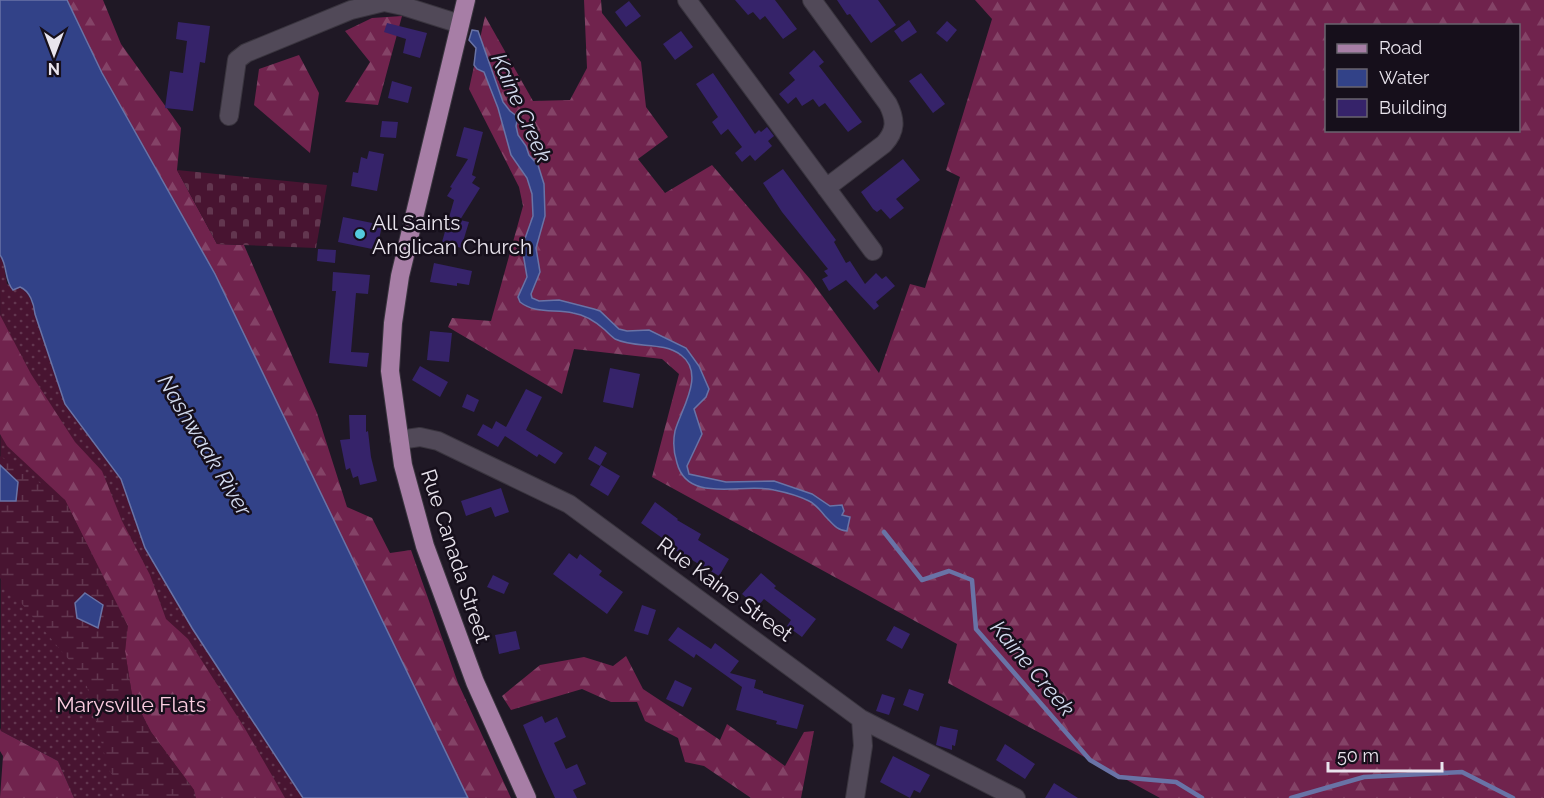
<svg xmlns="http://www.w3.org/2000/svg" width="1544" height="798" font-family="Raleway,sans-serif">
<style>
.grass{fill:url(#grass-dots)}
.forest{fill:url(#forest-firs);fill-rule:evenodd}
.wetland{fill:url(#wetland-marsh)}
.cemetery{fill:url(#cemetery-stones)}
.water{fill:#324288;stroke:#6973a6;stroke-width:1.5}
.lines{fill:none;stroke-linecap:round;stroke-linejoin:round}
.stream{stroke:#6973a6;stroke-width:4.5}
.building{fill:#36236a}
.minor-casing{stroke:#3a353f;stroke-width:20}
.major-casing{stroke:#3a353f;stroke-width:20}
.minor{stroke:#514958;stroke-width:18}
.major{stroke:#a77ea6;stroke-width:18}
.poi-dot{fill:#54cade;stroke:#160f1b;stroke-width:2}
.labels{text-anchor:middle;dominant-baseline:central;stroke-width:5;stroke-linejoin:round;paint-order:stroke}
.poi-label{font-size:21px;fill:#e9e4ed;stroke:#160f1b;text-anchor:start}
.street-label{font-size:21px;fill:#e9e4ed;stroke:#160f1b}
.park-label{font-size:21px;fill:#fccde1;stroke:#160f1b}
.water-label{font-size:22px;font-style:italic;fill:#d2daee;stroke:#160f1b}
</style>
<defs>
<pattern id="grass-dots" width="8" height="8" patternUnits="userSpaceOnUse" patternTransform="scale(1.5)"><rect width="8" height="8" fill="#481431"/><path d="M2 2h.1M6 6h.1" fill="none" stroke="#62364f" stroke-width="1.8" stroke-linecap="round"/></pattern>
<pattern id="forest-firs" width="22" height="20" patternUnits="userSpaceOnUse" patternTransform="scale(1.5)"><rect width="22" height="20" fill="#70234d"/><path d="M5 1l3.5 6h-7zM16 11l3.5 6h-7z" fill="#844367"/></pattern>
<pattern id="wetland-marsh" width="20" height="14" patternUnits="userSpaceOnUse" patternTransform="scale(1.5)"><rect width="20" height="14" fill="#481431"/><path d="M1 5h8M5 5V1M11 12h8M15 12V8" fill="none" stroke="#62364f"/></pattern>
<pattern id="cemetery-stones" width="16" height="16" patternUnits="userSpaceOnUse" patternTransform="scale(1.5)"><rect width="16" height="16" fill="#481431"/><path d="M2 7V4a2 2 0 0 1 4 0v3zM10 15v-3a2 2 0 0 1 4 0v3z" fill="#62364f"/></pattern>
</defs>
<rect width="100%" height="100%" fill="#1f1825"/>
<path class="grass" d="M 0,256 L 3,260 L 7,284 L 26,290 L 34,307 L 35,314 L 65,404 L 121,479 L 145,548 L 192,628 L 303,798 L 74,798 L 58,761 L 1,731 Z"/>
<path class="forest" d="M 67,0 L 103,0 L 121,44 L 181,128 L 177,170 L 217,244 L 244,245 L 317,413 L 347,507 L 372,518 L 390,553 L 411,550 L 458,683 L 511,798 L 468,798 L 215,274 L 102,73 Z
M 584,0 L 601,0 L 602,13 L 641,62 L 646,107 L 668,137 L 638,159 L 665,193 L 712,165 L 810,279 L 879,373 L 910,284 L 925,288 L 960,177 L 946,170 L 992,19 L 975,0 L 1544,0 L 1544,798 L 1160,798 L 948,683 L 957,644 L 652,477 L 679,374 L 662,359 L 574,349 L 562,394 L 448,327 L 452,318 L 491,321 L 523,206 L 519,187 L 469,89 L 485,16 L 533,101 L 570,100 L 587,68 ZM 1326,26 L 1518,26 L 1518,130 L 1326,130 Z
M 402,16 L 378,105 L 345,102 L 370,62 L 345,31 L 372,18 Z
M 299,55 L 319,93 L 310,153 L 254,105 L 259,69 Z
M 0,315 L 31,374 L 75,442 L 102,471 L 122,521 L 150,575 L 166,619 L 188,639 L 244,727 L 285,798 L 196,798 L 194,790 L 151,732 L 132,695 L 125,651 L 127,626 L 65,500 L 7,446 L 0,434 Z
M 626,656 L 643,689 L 720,740 L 727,724 L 785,766 L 804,732 L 814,731 L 801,798 L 751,798 L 704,766 L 685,762 L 678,738 L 645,721 L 637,702 L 611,702 L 582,689 L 511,710 L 502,696 L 540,665 L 584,657 L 613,666 Z
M 0,728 L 1,731 L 58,761 L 74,798 L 0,798 L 3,756 L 0,751 Z"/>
<path class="wetland" d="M 0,456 L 65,500 L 128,626 L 125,651 L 132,695 L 151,732 L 194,790 L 192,798 L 126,798 L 108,768 L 85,679 L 0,578 Z"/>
<path class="cemetery" d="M 177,170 L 327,185 L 316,248 L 217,244 Z"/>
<path class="water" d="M 0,0 L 67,0 L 102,73 L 215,274 L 468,798 L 303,798 L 192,628 L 145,548 L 121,479 L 65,404 L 35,314 C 34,304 30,291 20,287 L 13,290 C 4,280 8,266 0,255 Z
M 472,30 L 478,31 L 503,102 L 510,111 L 518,117 L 516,126 L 518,135 L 526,146 L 529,155 L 538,165 L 544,184 L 545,216 L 536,248 L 540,272 L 531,294 L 532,298 L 539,301 L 559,300 L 594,309 L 600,311 L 619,329 L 627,331 L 649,330 L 686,348 L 699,366 L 709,389 L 706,397 L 694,409 L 702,434 L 687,466 L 689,474 L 726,482 L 774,481 L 812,494 L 830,506 L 842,505 L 844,511 L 842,515 L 850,517 L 847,531 C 837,531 832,523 825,516 C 821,511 815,504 809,501 C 799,496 784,492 774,490 C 744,482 688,505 677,463 C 674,454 673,441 675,431 C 681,409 706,374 681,355 C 662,341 636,349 615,339 C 612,337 608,333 605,330 C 595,321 586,315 573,313 C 555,309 535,314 520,302 L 518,297 L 527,277 L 522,247 L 533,216 L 532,194 L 527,178 L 511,155 L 498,108 L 484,72 L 477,69 L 474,65 L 476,48 L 469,40 Z
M 0,465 L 18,482 L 16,501 L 0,501 Z
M 85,593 L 103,605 L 98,628 L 77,618 L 75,603 Z"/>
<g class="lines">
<path class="stream" d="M 884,532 L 922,580 L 949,571 L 972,580 L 976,629 L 1090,760 L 1119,777 L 1176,782 L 1202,798
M 1291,798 L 1364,777 L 1462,772 L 1513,798"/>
</g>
<path class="building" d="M 735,0 L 775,0 L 797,29 L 783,39 L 765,16 L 760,20 L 753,12 L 748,15 Z
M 837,0 L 878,0 L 896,25 L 871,43 L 850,14 L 847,15 Z
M 629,1 L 641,16 L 626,27 L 615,12 Z
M 909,20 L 917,32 L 902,42 L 894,31 Z
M 947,21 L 957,30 L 947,42 L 936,33 Z
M 178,22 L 210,26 L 205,63 L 200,62 L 193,111 L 165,108 L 170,71 L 183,73 L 187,41 L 176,39 Z
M 387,23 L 427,33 L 420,58 L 403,53 L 406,39 L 384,32 Z
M 681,31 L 693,47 L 675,60 L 663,44 Z
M 814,50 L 824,62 L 819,66 L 862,122 L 848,132 L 825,103 L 819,107 L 813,99 L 802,106 L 796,97 L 788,104 L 779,94 L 795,80 L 789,73 Z
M 713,73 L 755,134 L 759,130 L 761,132 L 767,127 L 774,136 L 768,141 L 772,146 L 755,161 L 750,155 L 742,162 L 735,153 L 742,147 L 728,129 L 721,135 L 712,122 L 718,117 L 696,84 Z
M 921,73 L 945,104 L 933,113 L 909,81 Z
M 392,81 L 412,87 L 408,103 L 388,98 Z
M 382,121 L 398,122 L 396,138 L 380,137 Z
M 464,127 L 483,132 L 472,175 L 476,177 L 472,183 L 480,188 L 460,220 L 469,222 L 461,248 L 442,242 L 454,200 L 447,196 L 452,188 L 450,187 L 468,159 L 456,156 Z
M 369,151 L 384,154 L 377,191 L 351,186 L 353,172 L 358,173 L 361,157 L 367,159 Z
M 903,159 L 920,180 L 896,199 L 904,208 L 890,219 L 881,209 L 877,212 L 873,209 L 861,192 Z
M 783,169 L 836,240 L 834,242 L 846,263 L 850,261 L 865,284 L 876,273 L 882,279 L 886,276 L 895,286 L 876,302 L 879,306 L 874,310 L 846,280 L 829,291 L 822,279 L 828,276 L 824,271 L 828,269 L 782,212 L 763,183 Z
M 343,217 L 382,225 L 377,250 L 338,242 Z
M 318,249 L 336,250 L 335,263 L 317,261 Z
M 434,263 L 472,271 L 469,285 L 457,283 L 457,286 L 430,282 Z
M 333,272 L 370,275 L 368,294 L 356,293 L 351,352 L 369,353 L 367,367 L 329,363 L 336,291 L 332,291 Z
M 430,331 L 452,333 L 449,362 L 427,360 Z
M 420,366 L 448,382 L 440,397 L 412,380 Z
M 610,368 L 640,374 L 633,408 L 603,402 Z
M 526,389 L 542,397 L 526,430 L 563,453 L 555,464 L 539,454 L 537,457 L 505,436 L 498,447 L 477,435 L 483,424 L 492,429 L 496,421 L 506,427 Z
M 467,394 L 479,400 L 474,412 L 462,407 Z
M 349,415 L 366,415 L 366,432 L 368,431 L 371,457 L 377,481 L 360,485 L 358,476 L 353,478 L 350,468 L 346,470 L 340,440 L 350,439 Z
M 595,446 L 607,453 L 600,466 L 588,459 Z
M 601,465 L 620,476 L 608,496 L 590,485 Z
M 501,488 L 509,512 L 495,517 L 491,507 L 466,516 L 461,501 Z
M 655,502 L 678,519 L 677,520 L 701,534 L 698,540 L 729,559 L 719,576 L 670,547 L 672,545 L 641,523 Z
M 569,553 L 577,559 L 580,554 L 602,571 L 599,575 L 623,592 L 607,614 L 553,574 Z
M 761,573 L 776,586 L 774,588 L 816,619 L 802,637 L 787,626 L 791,620 L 764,599 L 757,607 L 742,594 Z
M 493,575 L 509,583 L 504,594 L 487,587 Z
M 642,605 L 656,610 L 648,635 L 634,631 Z
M 894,626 L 910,634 L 902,649 L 886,640 Z
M 678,627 L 711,649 L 715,643 L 739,661 L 730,673 L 756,680 L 754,688 L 763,691 L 763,693 L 804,705 L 797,729 L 776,724 L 777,721 L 736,710 L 742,687 L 696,654 L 694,658 L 668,640 Z
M 516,631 L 520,649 L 499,654 L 495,635 Z
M 675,680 L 692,688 L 683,707 L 666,699 Z
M 909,689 L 924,694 L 918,711 L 903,705 Z
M 882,694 L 895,698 L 889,715 L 876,711 Z
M 542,716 L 545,723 L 557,717 L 566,737 L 554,743 L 566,769 L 577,764 L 586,784 L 573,790 L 577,798 L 555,798 L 543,772 L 523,725 Z
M 940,726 L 958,730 L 955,746 L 952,745 L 952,750 L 936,745 Z
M 1005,744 L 1035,764 L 1025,779 L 996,760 Z
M 893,756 L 930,775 L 920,793 L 914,790 L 910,798 L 880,782 Z
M 1054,783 L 1078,798 L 1045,798 Z"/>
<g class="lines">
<g class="minor-casing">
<path id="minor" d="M 687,0 L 873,251
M 812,0 L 888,104 C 896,120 896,131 884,144 L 826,188
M 229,116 L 237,60 L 246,53 L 351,10 L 384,2 L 403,6 L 460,24
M 399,440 L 420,437 L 438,441 L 569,504 L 861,719 L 1016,798
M 855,798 L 863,746 L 861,719"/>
</g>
<g class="major-casing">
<path id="major" d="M 466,0 L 400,276 L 393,323 L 390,371 L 403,465 L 425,546 L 475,682 L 527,798"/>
</g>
<use href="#minor" class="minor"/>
<use href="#major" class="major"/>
</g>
<circle class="poi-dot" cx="360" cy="234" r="6"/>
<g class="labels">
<g class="poi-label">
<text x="372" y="222">All Saints<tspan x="372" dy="24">Anglican Church</tspan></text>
</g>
<g class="street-label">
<text transform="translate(456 556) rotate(72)">Rue Canada Street</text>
<text transform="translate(725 589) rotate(36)">Rue Kaine Street</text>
</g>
<g class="park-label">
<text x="131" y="704">Marysville Flats</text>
</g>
<g class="water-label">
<text transform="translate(522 108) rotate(66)">Kaine Creek</text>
<text transform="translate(205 445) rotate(59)">Nashwaak River</text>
<text transform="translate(1033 668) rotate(50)">Kaine Creek</text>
</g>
</g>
<rect x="1325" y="24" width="195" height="108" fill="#160f1b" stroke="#6a646f" stroke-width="1.5"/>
<rect x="1337" y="44" width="30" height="9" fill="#a77ea6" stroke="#6a646f" stroke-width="1.5"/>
<text x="1379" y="54" font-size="18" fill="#e9e4ed">Road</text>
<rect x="1337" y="69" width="30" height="18" fill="#324288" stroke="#6a646f" stroke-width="1.5"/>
<text x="1379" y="84" font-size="18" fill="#e9e4ed">Water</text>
<rect x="1337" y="99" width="30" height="18" fill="#36236a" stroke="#6a646f" stroke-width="1.5"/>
<text x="1379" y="114" font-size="18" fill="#e9e4ed">Building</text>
<g transform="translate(54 54) rotate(180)" stroke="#160f1b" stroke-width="4.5" paint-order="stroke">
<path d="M0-4.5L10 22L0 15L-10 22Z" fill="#e9e4ed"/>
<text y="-9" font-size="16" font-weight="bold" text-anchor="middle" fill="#e9e4ed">N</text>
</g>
<path d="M1328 762v9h114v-9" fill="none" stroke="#e9e4ed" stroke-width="3"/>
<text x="1337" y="762" font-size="18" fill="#e9e4ed" stroke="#160f1b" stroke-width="4.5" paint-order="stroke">50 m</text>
</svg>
